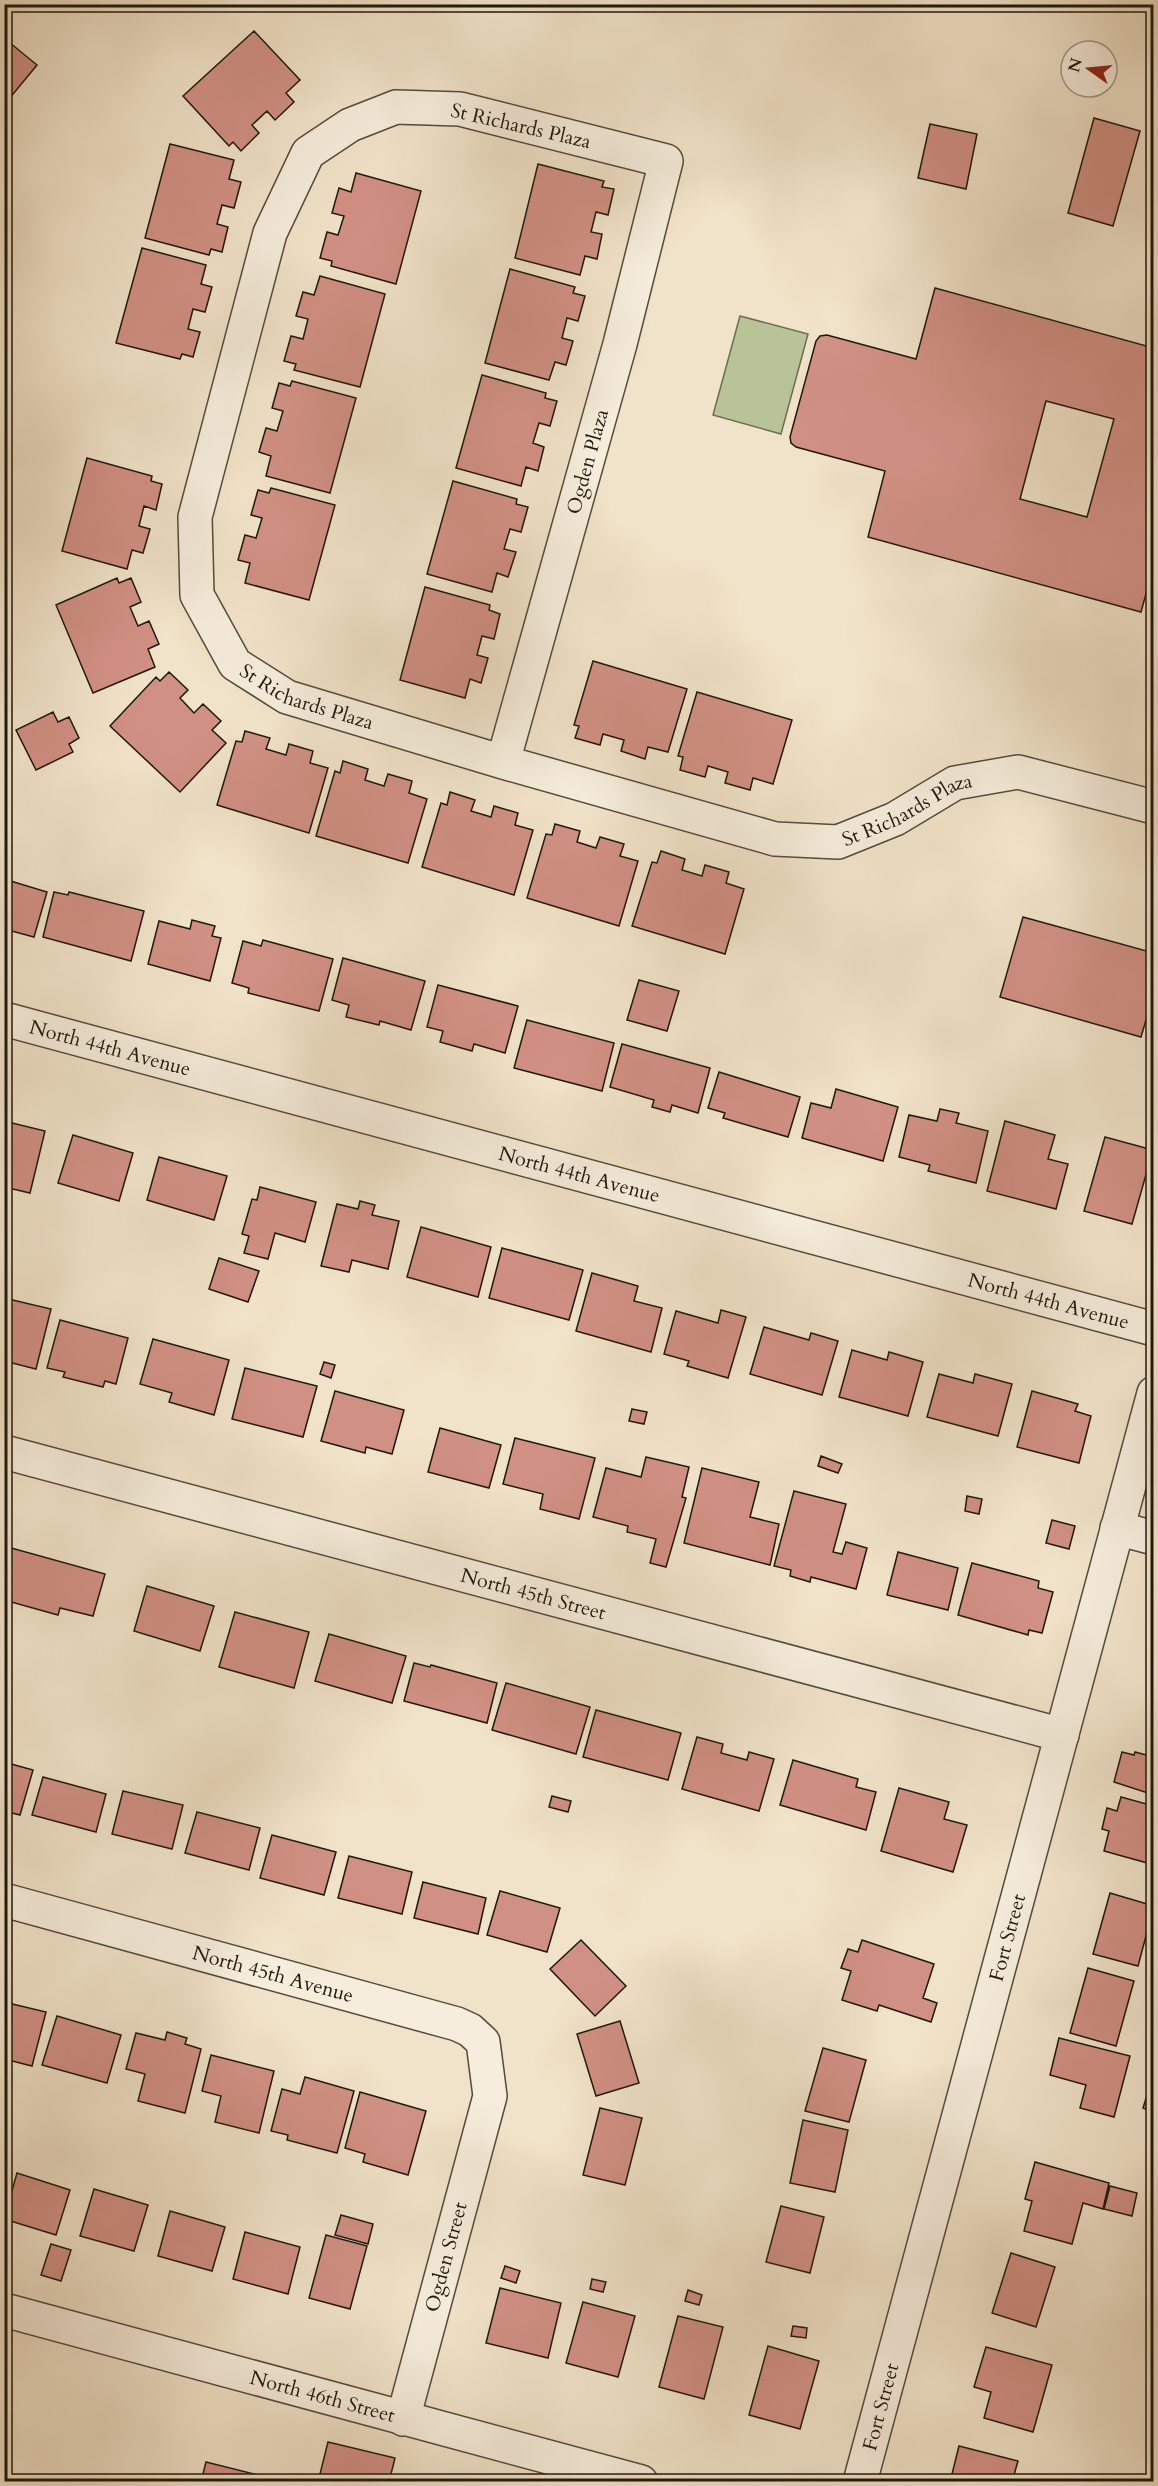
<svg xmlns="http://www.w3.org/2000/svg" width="1158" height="2486" font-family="Cardo,serif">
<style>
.green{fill:#b8c498;stroke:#6c6e53;stroke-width:1.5}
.building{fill:#d19084;stroke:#1f180e;stroke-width:1.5;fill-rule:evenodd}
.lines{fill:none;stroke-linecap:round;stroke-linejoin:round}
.minor-casing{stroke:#544b3d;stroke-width:36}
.minor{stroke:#f6eddc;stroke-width:33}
.labels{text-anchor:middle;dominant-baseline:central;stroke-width:6;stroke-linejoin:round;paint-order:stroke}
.street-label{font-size:20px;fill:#1f180e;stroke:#f6eddc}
</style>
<rect width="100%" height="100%" fill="#f1e3c9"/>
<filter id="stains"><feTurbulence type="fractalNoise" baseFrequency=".00333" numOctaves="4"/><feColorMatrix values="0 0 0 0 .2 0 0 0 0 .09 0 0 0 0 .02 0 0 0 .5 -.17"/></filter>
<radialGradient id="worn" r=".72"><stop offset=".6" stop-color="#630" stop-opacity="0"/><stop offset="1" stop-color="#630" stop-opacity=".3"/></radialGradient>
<path class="green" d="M 740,316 L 808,334 L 781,434 L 713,415 Z"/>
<path class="building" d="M 79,4 L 93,4 L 87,11 Z
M 254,31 L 300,80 L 286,93 L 294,102 L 275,120 L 267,111 L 252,125 L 259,133 L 241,151 L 233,142 L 229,146 L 183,96 Z
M 4,38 L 37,65 L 4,105 Z
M 1094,118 L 1140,131 L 1113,226 L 1068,213 Z
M 930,124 L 977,134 L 966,189 L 918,178 Z
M 170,144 L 234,160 L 229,179 L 241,182 L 234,208 L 222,205 L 217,224 L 228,227 L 222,252 L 211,249 L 209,255 L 145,238 Z
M 538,164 L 604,181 L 602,187 L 614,189 L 608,215 L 596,212 L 591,232 L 602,234 L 597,259 L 585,256 L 580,275 L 515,258 Z
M 356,173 L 421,191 L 396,284 L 331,266 L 332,261 L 320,258 L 327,232 L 338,235 L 344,216 L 332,213 L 339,188 L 351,192 Z
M 142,248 L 206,265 L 201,284 L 212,287 L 205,312 L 193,309 L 188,329 L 200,332 L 193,357 L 182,354 L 180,359 L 116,343 Z
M 510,269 L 575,287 L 573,293 L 585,296 L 578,321 L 567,318 L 562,338 L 573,341 L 566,365 L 555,362 L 549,380 L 485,363 Z
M 320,276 L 385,294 L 360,387 L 294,370 L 296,364 L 284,361 L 291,336 L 303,339 L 308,319 L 296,316 L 303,292 L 314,295 Z
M 935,288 L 1154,348 L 1154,565 L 1141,612 L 868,537 L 885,471 L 796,447 L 791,443 L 790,437 L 816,341 L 820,336 L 827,335 L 916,359 ZM 1046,401 L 1114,419 L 1087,517 L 1020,499 Z
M 482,375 L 546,393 L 545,398 L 557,401 L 550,426 L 539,423 L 533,443 L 544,447 L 538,471 L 526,467 L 521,486 L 456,468 Z
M 292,381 L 356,398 L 330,493 L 266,476 L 271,456 L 259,452 L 266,428 L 277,431 L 283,411 L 272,408 L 279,383 L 290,386 Z
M 87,458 L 152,476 L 151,481 L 162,484 L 156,510 L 144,506 L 139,526 L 150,529 L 143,553 L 132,550 L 127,569 L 62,551 Z
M 453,481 L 517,499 L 516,504 L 528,507 L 521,532 L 510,529 L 504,549 L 516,552 L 508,577 L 497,573 L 492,592 L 427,574 Z
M 271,488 L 335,505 L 309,600 L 245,583 L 250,563 L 238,560 L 245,535 L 256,538 L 262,518 L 251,515 L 258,490 L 269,493 Z
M 117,578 L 119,583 L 131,578 L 141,602 L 130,607 L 138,626 L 149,621 L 159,644 L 148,649 L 155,667 L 93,693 L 56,605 Z
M 425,587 L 490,605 L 489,610 L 500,614 L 494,639 L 482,636 L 477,655 L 488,658 L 481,683 L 470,679 L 465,698 L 400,680 Z
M 593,661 L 687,689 L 668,752 L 648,747 L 645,759 L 621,751 L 624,740 L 603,734 L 600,745 L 575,738 L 579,726 L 574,725 Z
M 169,672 L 188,690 L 180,698 L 194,713 L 203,704 L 221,721 L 212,730 L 226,743 L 180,792 L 110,726 L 156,677 L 160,681 Z
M 697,692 L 792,720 L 773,784 L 753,778 L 750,790 L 725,783 L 728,772 L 708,766 L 705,777 L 680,770 L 683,757 L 678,756 Z
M 53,712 L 58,722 L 69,717 L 79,738 L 69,744 L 73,752 L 36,770 L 16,730 Z
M 245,731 L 270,738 L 266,749 L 286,755 L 289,744 L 313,751 L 310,763 L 328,768 L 309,833 L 217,805 L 236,741 L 242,742 Z
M 343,761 L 368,769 L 365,780 L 384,786 L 388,774 L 412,781 L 409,793 L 427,799 L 408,863 L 316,836 L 335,771 L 340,773 Z
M 450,792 L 475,800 L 471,811 L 491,817 L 494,806 L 518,813 L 515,825 L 533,830 L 514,895 L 422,867 L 441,803 L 447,805 Z
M 555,824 L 580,831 L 577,842 L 596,848 L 600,837 L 624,844 L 620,856 L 638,861 L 619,926 L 527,898 L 546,834 L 552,835 Z
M 661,851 L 685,859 L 682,870 L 702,876 L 705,865 L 729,872 L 726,883 L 744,889 L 725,954 L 632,926 L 652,862 L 657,863 Z
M 4,879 L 47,892 L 34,937 L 4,929 Z
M 54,892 L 68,895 L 69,892 L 144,911 L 131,961 L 43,937 Z
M 1023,917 L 1154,953 L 1154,993 L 1141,1037 L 1000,997 Z
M 192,920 L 215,926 L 212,936 L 221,938 L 210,981 L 148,964 L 159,921 L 190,929 Z
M 263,940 L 333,959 L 319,1011 L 248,993 L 249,988 L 232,983 L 243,941 L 261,946 Z
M 343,958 L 425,981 L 411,1030 L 380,1021 L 379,1025 L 346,1017 L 349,1005 L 332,1000 Z
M 639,980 L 679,991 L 667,1031 L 627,1020 Z
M 438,985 L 518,1006 L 505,1053 L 474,1044 L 472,1051 L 440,1042 L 443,1031 L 427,1027 Z
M 527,1020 L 614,1043 L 602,1091 L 514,1068 Z
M 622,1044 L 710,1068 L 698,1113 L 672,1105 L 670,1112 L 652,1107 L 654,1100 L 610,1087 Z
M 719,1072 L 800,1097 L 788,1137 L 723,1118 L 725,1113 L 708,1108 Z
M 836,1089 L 898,1107 L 883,1161 L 802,1138 L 811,1103 L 831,1108 Z
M 940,1109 L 959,1113 L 956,1123 L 988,1131 L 976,1183 L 928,1171 L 930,1165 L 899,1157 L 909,1115 L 937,1121 Z
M 1005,1121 L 1055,1135 L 1048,1159 L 1068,1164 L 1056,1209 L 987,1191 Z
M 8,1122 L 45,1131 L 30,1193 L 4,1187 L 4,1123 L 8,1124 Z
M 73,1135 L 133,1153 L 119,1201 L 58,1183 Z
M 1105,1137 L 1153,1150 L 1132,1224 L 1084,1211 Z
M 159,1157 L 227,1176 L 214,1220 L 147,1200 Z
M 260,1187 L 316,1202 L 305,1242 L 275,1233 L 268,1259 L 244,1253 L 249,1236 L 242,1234 L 252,1199 L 257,1200 Z
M 360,1201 L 375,1205 L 372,1215 L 399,1221 L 388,1269 L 352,1260 L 349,1272 L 321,1266 L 337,1204 L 358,1209 Z
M 421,1227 L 491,1247 L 478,1297 L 407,1277 Z
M 502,1248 L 583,1270 L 569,1320 L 489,1298 Z
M 219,1258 L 259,1271 L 248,1302 L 209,1289 Z
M 592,1273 L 638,1286 L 634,1301 L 662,1308 L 651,1352 L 576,1331 Z
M 4,1298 L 51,1309 L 36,1369 L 4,1361 Z
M 721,1310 L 746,1317 L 728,1378 L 687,1366 L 689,1361 L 664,1354 L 676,1311 L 718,1323 Z
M 60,1320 L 128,1338 L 116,1384 L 105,1381 L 103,1387 L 63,1377 L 65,1372 L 47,1368 Z
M 764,1327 L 809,1340 L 811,1333 L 838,1341 L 822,1395 L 750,1374 Z
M 153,1339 L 229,1360 L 214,1415 L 169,1402 L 172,1393 L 140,1384 Z
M 852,1350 L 887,1360 L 889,1352 L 923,1362 L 908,1416 L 839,1397 Z
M 324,1362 L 335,1365 L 331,1378 L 320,1374 Z
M 245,1368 L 317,1386 L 303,1437 L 232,1419 Z
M 939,1374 L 973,1383 L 975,1374 L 1012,1384 L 998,1436 L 927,1417 Z
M 335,1391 L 404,1410 L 392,1454 L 366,1447 L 365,1453 L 321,1441 Z
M 1032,1391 L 1078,1404 L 1075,1411 L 1091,1416 L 1079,1463 L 1017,1447 Z
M 632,1409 L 647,1412 L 644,1424 L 629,1421 Z
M 440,1428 L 501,1445 L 489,1488 L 428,1472 Z
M 515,1438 L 595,1458 L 579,1519 L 540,1509 L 543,1494 L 503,1484 Z
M 821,1456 L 842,1464 L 838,1473 L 818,1466 Z
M 646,1457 L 689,1467 L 682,1497 L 686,1498 L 666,1567 L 650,1563 L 656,1539 L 627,1532 L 628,1526 L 593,1517 L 606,1468 L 641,1477 Z
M 702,1468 L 759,1482 L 750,1517 L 779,1524 L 770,1565 L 684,1543 Z
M 794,1491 L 846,1504 L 833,1552 L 842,1554 L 846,1542 L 867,1548 L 856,1589 L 811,1577 L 810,1582 L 790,1576 L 791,1570 L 774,1566 Z
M 967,1496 L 982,1499 L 979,1514 L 965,1511 Z
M 1052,1520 L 1075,1526 L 1069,1549 L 1046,1543 Z
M 4,1546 L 105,1574 L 93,1616 L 60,1608 L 58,1615 L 4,1600 Z
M 898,1552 L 958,1568 L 948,1610 L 887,1595 Z
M 972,1563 L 1039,1581 L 1038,1588 L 1053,1592 L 1042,1633 L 1029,1630 L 1028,1635 L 958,1615 Z
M 147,1586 L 214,1606 L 200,1651 L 134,1631 Z
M 235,1612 L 309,1632 L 294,1688 L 219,1667 Z
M 329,1634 L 406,1656 L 392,1703 L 315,1681 Z
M 414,1663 L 430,1667 L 431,1665 L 497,1683 L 487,1723 L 404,1701 Z
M 506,1683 L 590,1707 L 576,1754 L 492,1730 Z
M 596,1710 L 681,1733 L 668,1780 L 583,1757 Z
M 697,1737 L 723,1744 L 721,1753 L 747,1760 L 749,1752 L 774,1759 L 759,1811 L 682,1789 Z
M 1122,1752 L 1134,1755 L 1135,1752 L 1154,1757 L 1154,1795 L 1114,1782 Z
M 793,1760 L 858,1779 L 856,1787 L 876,1792 L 866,1830 L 780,1805 Z
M 4,1762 L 33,1770 L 20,1815 L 4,1811 Z
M 43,1777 L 106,1794 L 96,1832 L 32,1815 Z
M 899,1788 L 949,1802 L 944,1819 L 967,1825 L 953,1872 L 881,1851 Z
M 123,1791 L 183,1805 L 172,1849 L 112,1834 Z
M 552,1796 L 571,1801 L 568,1812 L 549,1807 Z
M 1121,1797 L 1154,1806 L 1154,1857 L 1151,1864 L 1104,1851 L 1109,1831 L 1102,1829 L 1107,1808 L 1117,1811 Z
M 197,1812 L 260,1828 L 249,1870 L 185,1853 Z
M 272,1835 L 336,1852 L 324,1895 L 260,1878 Z
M 349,1856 L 412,1872 L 402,1914 L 338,1898 Z
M 423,1882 L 486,1898 L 478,1934 L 414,1918 Z
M 500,1891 L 560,1908 L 547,1952 L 487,1935 Z
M 1110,1893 L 1154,1906 L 1138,1966 L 1093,1954 Z
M 581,1940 L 626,1986 L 595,2016 L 550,1969 Z
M 862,1940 L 934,1964 L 923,1998 L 937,2003 L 931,2022 L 879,2005 L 877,2011 L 842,2000 L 851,1971 L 841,1968 L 848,1949 L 858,1952 Z
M 1088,1968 L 1134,1981 L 1116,2046 L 1070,2033 Z
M 4,2002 L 46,2012 L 32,2066 L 4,2059 Z
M 57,2016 L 121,2035 L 107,2083 L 42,2065 Z
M 620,2021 L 639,2083 L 596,2096 L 577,2034 Z
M 167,2032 L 187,2038 L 185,2044 L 201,2049 L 185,2113 L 138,2101 L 145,2074 L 126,2069 L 136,2033 L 165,2040 Z
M 1059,2038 L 1130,2056 L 1114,2117 L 1080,2108 L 1086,2085 L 1050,2075 Z
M 823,2048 L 866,2060 L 849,2122 L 805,2111 Z
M 211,2055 L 274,2071 L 259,2133 L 215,2122 L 221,2096 L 202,2091 Z
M 1154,2073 L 1154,2112 L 1143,2108 Z
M 305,2077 L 354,2091 L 337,2153 L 287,2140 L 288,2135 L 271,2131 L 282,2089 L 300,2094 Z
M 360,2092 L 426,2111 L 408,2175 L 363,2162 L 365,2154 L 345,2148 Z
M 600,2108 L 642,2118 L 625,2185 L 583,2175 Z
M 803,2120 L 848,2130 L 835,2192 L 790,2183 Z
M 1035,2162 L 1109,2183 L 1103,2209 L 1083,2203 L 1072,2244 L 1024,2231 L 1032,2201 L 1025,2199 Z
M 17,2173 L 70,2190 L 56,2235 L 4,2219 Z
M 1110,2186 L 1137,2193 L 1132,2216 L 1104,2209 Z
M 94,2189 L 148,2205 L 134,2251 L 80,2236 Z
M 781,2206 L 824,2217 L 810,2273 L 766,2262 Z
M 170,2211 L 225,2227 L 212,2271 L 158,2256 Z
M 341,2215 L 373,2224 L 368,2244 L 335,2235 Z
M 245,2232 L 300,2247 L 288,2294 L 233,2279 Z
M 326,2235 L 367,2246 L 350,2309 L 309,2298 Z
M 51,2244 L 71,2250 L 61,2281 L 41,2275 Z
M 1011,2253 L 1055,2267 L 1036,2327 L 992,2313 Z
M 505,2266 L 520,2271 L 516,2283 L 501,2278 Z
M 592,2279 L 606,2282 L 603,2292 L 590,2289 Z
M 500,2288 L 561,2303 L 548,2358 L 486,2343 Z
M 688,2290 L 702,2295 L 699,2305 L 685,2301 Z
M 583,2302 L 635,2316 L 618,2377 L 566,2363 Z
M 678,2316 L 723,2327 L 704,2399 L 659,2387 Z
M 793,2326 L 807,2328 L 806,2338 L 791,2336 Z
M 768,2346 L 819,2361 L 800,2429 L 749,2415 Z
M 986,2347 L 1052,2365 L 1033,2432 L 984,2418 L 991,2392 L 974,2387 Z
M 328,2442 L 395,2458 L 389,2482 L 318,2482 Z
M 959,2446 L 1018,2461 L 1012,2482 L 950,2482 Z
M 206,2462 L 270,2478 L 269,2482 L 201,2482 Z"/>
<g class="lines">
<g class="minor-casing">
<g id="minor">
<path id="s1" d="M 503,762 L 620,344 L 666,161 L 460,109 L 396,107 L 350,125 L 308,153 L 270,233 L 195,517 L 197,595 L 235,664 L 287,697 L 503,762 L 775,839 L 838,842 L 895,819 L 955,783 L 1018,772 L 1154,807"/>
<path id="s2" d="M 4,1019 L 1154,1329"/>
<path id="s3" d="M 4,1452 L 1062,1735"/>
<path d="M 1117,1528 L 1154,1538"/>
<path id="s4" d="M 4,1900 L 457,2024 L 470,2030 L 483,2042 L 490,2096 L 403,2419"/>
<path id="s5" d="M 4,2310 L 641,2482"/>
<path id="s6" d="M 860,2482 L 1154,1393"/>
</g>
</g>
<use href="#minor" class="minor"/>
</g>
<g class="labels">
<g class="street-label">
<text transform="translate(521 126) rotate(13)">St Richards Plaza</text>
<text stroke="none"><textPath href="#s1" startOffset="312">Ogden Plaza</textPath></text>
<text stroke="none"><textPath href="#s1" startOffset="1618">St Richards Plaza</textPath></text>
<text stroke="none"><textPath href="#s1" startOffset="2248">St Richards Plaza</textPath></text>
<text stroke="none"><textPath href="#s2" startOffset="110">North 44th Avenue</textPath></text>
<text stroke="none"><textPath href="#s2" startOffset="596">North 44th Avenue</textPath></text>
<text stroke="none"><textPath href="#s2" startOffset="1082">North 44th Avenue</textPath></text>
<text stroke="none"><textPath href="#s3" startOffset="548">North 45th Street</textPath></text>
<text stroke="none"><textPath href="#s6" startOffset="564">Fort Street</textPath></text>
<text stroke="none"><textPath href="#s4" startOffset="279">North 45th Avenue</textPath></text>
<text transform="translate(446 2257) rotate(-75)">Ogden Street</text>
<text stroke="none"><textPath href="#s5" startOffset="330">North 46th Street</textPath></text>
<text stroke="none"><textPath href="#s6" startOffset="78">Fort Street</textPath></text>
</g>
</g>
<rect width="1158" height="2486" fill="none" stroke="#f1e3c9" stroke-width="24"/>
<rect x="6" y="6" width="1146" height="2474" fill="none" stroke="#1f180e" stroke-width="3"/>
<rect x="12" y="12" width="1134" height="2462" fill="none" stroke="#1f180e" stroke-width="1.5"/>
<g transform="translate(1089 69) rotate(285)"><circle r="28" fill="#f6eddc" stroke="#a0988a" stroke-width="1.5"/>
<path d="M0-4.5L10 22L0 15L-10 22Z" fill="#8f2418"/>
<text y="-9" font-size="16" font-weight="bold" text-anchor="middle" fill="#1f180e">N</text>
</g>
<rect width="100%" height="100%" filter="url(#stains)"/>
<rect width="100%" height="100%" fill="url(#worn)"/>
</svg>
